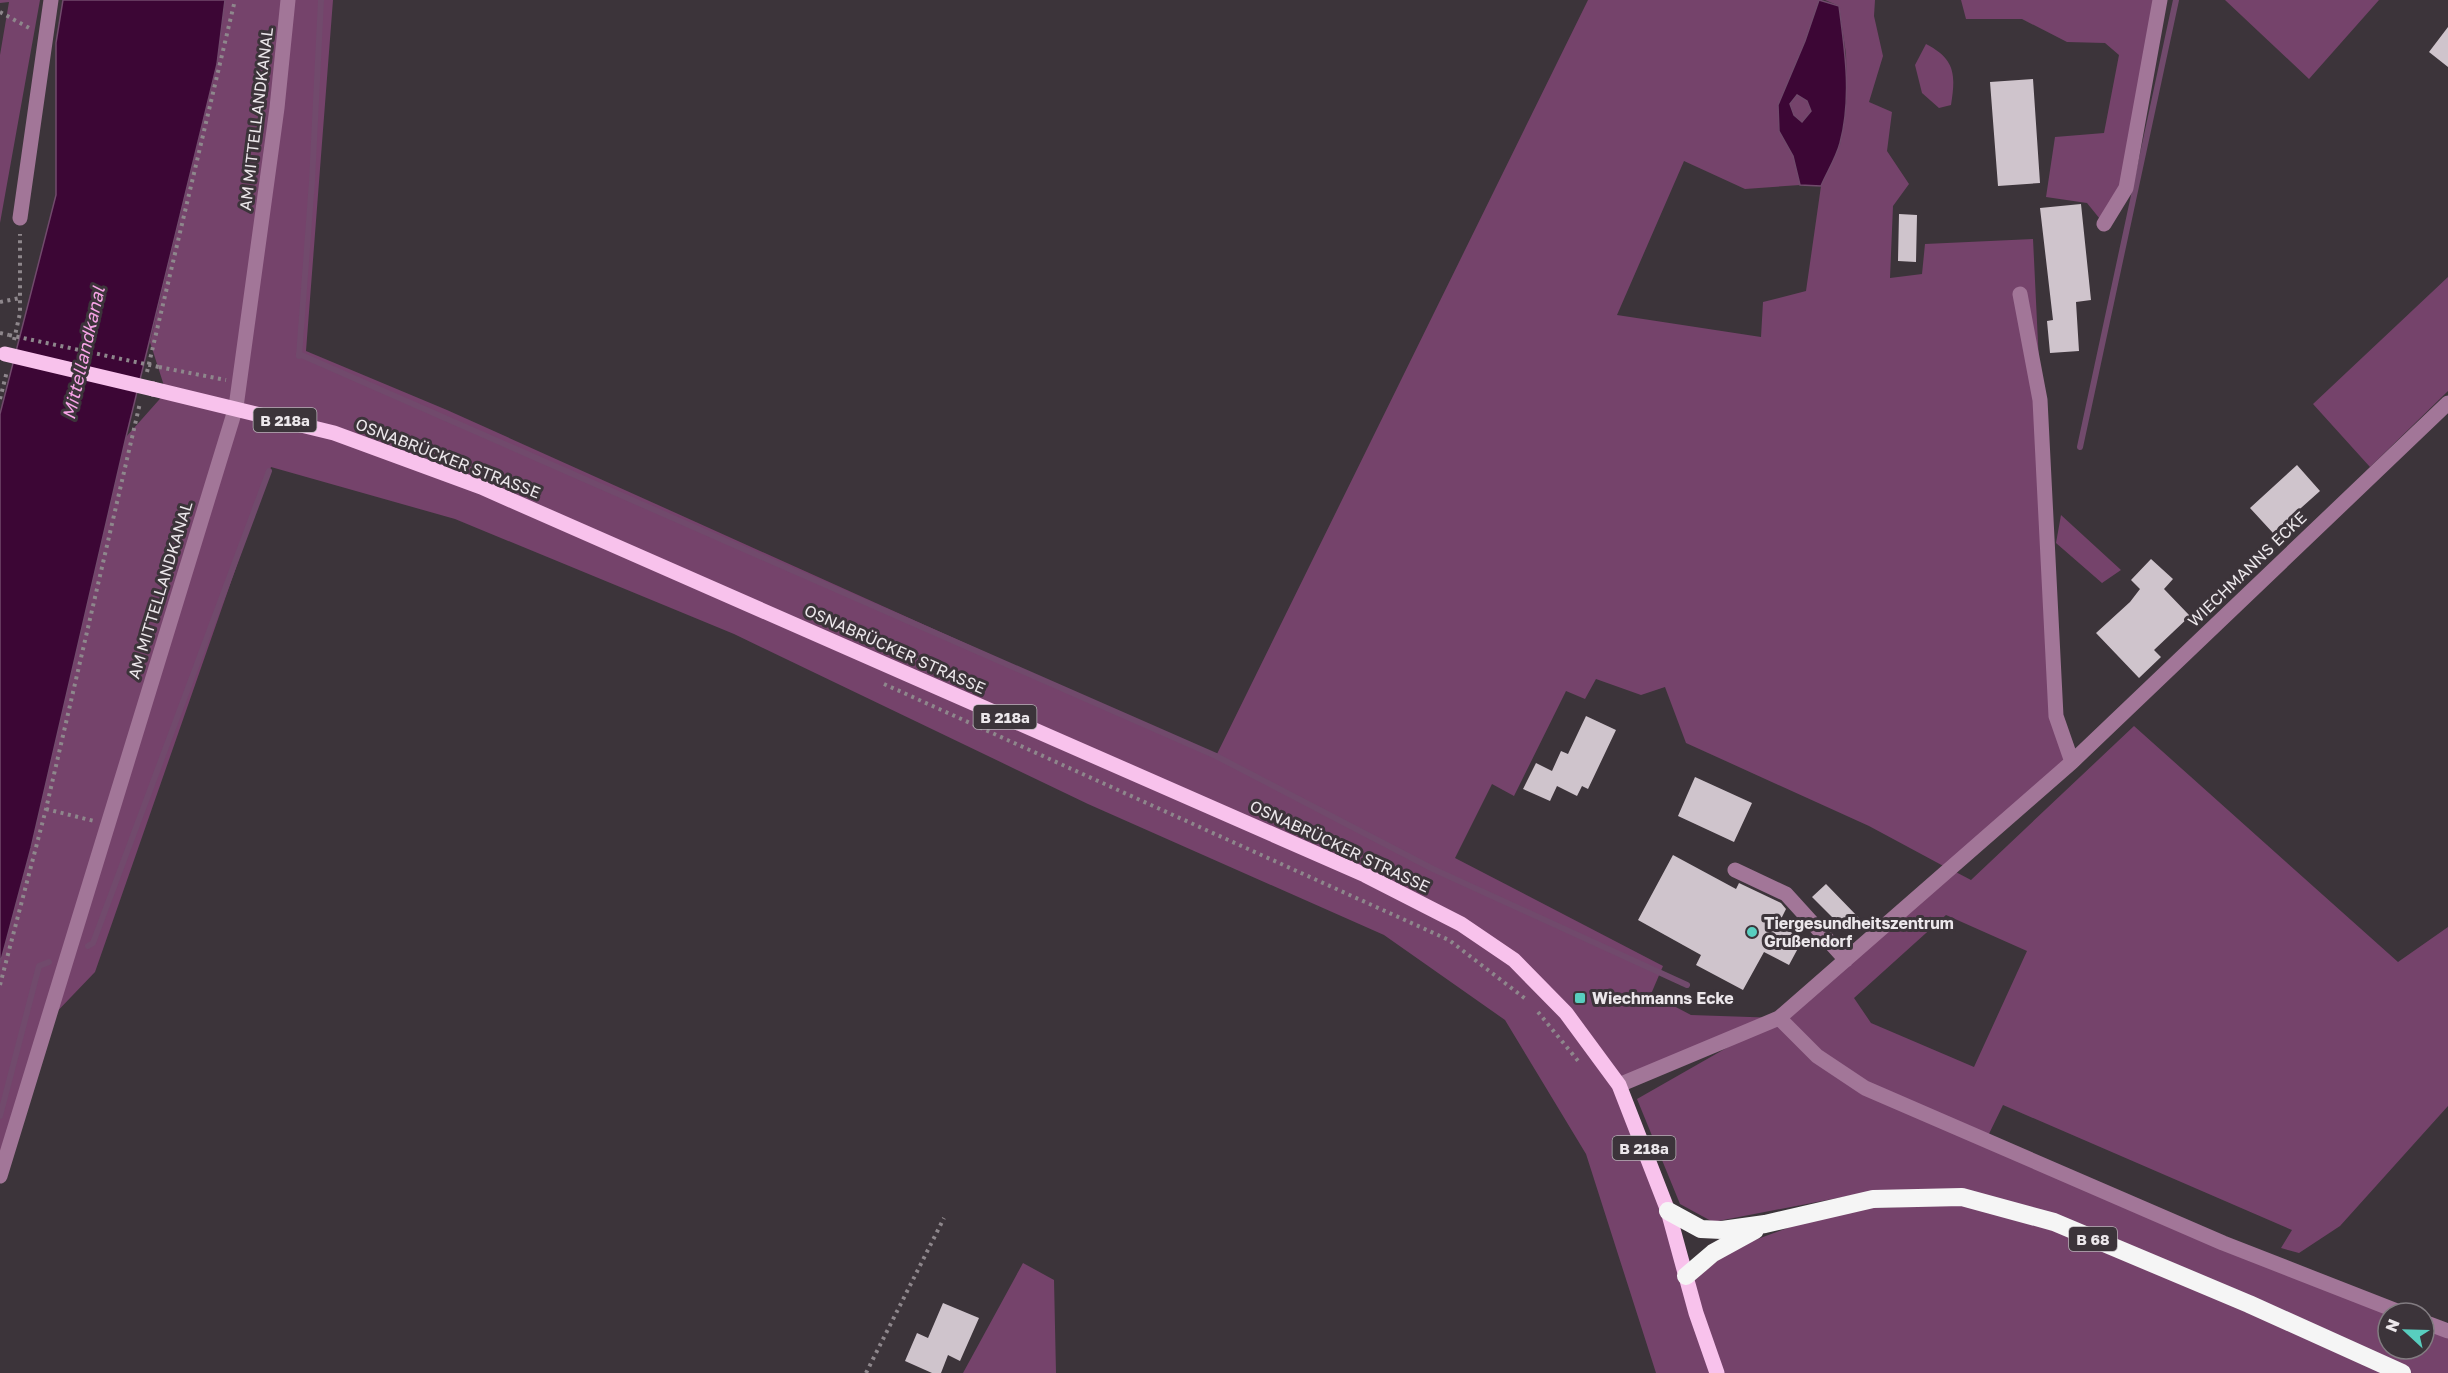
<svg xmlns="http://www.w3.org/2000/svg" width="2448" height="1373" font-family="'Golos Text',sans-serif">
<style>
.green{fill:#75436b;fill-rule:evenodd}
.water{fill:#3c0635;stroke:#714a6c;stroke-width:1.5;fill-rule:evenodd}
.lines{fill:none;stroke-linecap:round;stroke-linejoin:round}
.stream{stroke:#714a6c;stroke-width:6}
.building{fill:#cfc4cc}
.path{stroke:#8e878c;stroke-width:4;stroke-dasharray:3 4.5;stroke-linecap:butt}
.minor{stroke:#a27698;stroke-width:15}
.major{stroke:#f8c2ec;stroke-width:15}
.highway{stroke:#f5f5f5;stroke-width:18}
.path-bridge{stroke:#8e878c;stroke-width:4;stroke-dasharray:3 4.5;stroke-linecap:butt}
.major-bridge{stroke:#f8c2ec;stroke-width:15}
.poi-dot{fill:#58cebf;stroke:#3c343a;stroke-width:2}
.labels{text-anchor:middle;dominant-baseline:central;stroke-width:6;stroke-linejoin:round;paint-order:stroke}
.shield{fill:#3c343a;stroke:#b7b1b6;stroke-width:1.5}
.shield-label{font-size:15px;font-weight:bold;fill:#ece7eb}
.street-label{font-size:16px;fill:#ece7eb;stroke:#3c343a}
.poi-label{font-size:16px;font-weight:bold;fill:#ece7eb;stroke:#3c343a;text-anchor:start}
.water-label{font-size:18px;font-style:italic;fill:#f7a3e6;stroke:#3c343a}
</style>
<rect width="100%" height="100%" fill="#3c343a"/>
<path class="green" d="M 0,0 L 40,0 L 0,223 L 0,55 L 9,2 L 0,3 Z
M 225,0 L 333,0 L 306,351 L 447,410 L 1216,756 L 1588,0 L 1819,0 L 1805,41 L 1778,105 L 1779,131 L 1793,156 L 1800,185 L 1745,189 L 1684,161 L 1617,315 L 1761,337 L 1763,302 L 1806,291 L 1821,186 L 1840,145 L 1847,98 L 1846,54 L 1839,6 L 1825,0 L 1875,0 L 1874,16 L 1883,56 L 1869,102 L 1892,112 L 1887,151 L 1909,184 L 1893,206 L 1890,278 L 1922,274 L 1925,244 L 2033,239 L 2056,716 L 2072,762 L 1950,869 L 1971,880 L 2134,726 L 2398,962 L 2448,927 L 2448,1106 L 2340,1226 L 2299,1253 L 2281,1248 L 2292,1230 L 2003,1105 L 1986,1140 L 2388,1313 L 2388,1349 L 2424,1349 L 2424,1321 L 2448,1331 L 2448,1373 L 1656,1373 L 1586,1154 L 1505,1020 L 1384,935 L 1088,804 L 734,634 L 455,519 L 271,467 L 95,972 L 48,1021 L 0,1176 L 0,964 L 31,848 L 126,437 L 166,392 L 150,342 L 217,64 ZM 1596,679 L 1641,695 L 1665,687 L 1686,743 L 1869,826 L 1949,869 L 1779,1018 L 1691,1015 L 1651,994 L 1663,966 L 1455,858 L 1492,784 L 1514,796 L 1566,691 L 1585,699 ZM 1946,915 L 2027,951 L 1974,1067 L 1871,1023 L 1854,998 ZM 1772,1022 L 1637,1099 L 1680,1204 L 1713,1222 L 1874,1191 L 2057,1215 L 1959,1205 L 1870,1208 L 1812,1219 L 1733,1248 L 1695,1279 L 1696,1309 L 1619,1085 Z
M 1961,0 L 2160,0 L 2126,188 L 2104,224 L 2087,203 L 2046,197 L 2055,137 L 2104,133 L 2119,55 L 2105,43 L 2067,42 L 2022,19 L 1966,19 Z
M 2225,0 L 2379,0 L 2309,79 Z
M 1926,44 C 1955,59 1956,74 1951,105 L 1939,108 L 1922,93 L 1915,65 Z
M 1797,95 L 1807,101 L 1811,111 L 1802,122 L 1794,115 L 1790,103 Z
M 2448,277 L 2448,391 L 2370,467 L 2313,404 Z
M 2061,515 L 2121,570 L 2102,583 L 2056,543 Z
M 1023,1263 L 1054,1280 L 1056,1373 L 963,1373 Z"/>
<path class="water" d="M 63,0 L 225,0 L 217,64 L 126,437 L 31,848 L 0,964 L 0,414 L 56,195 L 56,43 Z
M 1819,0 L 1839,6 C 1845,51 1852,98 1840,143 C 1836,158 1827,172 1821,186 L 1800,185 L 1793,156 L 1779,131 L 1778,105 L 1805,41 ZM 1797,95 L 1807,101 L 1811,111 L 1802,122 L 1794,115 L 1790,104 Z"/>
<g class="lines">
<path class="stream" d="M 299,354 L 1216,756 L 1433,869 L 1687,985
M 299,356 L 312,181 L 321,0
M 2080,447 L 2176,0
M 88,946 L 93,943 L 269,471
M 0,1116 L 39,966 L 49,962"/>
</g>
<path class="building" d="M 2448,27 L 2448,67 L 2429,52 Z
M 2033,79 L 2040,183 L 1998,186 L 1990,82 Z
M 2081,204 L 2091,300 L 2076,302 L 2079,351 L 2050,353 L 2047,321 L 2053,320 L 2040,208 Z
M 1899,214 L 1917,215 L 1916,262 L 1898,261 Z
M 2297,465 L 2320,491 L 2273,533 L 2250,508 Z
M 2151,559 L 2173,579 L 2164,589 L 2190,616 L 2154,650 L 2161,657 L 2139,678 L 2096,633 L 2130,602 L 2140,589 L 2131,580 Z
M 1586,716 L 1616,730 L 1588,789 L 1582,786 L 1577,796 L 1557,786 L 1550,801 L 1523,789 L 1536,763 L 1552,771 L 1561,751 L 1568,754 Z
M 1695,777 L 1752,803 L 1734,842 L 1678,816 Z
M 1673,855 L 1736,889 L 1739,883 L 1781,903 L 1786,909 L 1778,925 L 1803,939 L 1789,965 L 1764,952 L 1743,990 L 1696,965 L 1701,955 L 1638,920 Z
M 1826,884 L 1859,918 L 1846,931 L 1812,897 Z
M 943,1303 L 979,1318 L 960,1361 L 948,1355 L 941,1373 L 932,1373 L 905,1361 L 917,1333 L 928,1338 Z"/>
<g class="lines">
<path class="path" d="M 0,12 L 31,29
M 0,302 L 20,298
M 0,333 L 9,335
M 14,340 L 20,313 L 20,234
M 159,367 L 226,380
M 147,372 L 235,0
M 0,399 L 7,371
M 884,684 L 1449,940 L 1527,1000
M 46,809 L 94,821
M 0,985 L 46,809 L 140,403
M 1538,1012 L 1579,1062
M 866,1373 L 944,1218"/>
<path class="minor" d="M 20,218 L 51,0
M 2104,224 L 2126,188 L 2160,0
M 2020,294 L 2040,400 L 2056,716 L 2072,762
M 1735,870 L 1786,894 L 1846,960
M 1779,1018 L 1817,1056 L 1865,1088 L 2223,1243 L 2402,1313
M 1619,1085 L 1779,1018 L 2072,762 L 2448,403
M 0,1176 L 236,407 L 277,108 L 288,0
M 2424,1322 L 2448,1331"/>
<path class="major" d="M 153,389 L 334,433 L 481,487 L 1365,875 L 1461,924 L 1514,960 L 1566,1013 L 1619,1085 L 1668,1211 L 1696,1313 L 1717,1373"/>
<path class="highway" d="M 1668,1211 L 1701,1229 L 1722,1230 L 1765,1224 L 1873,1199 L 1962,1197 L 2054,1222 L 2249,1304 L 2402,1373
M 1686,1276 L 1713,1253 L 1755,1230"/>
<path class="path-bridge" d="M 9,335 L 159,367"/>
<path class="major-bridge" d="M 5,354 L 153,389"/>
</g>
<g class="poi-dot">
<circle cx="1752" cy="932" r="6"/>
<rect x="1574" y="992" width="12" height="12" rx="3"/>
</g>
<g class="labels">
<g class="shield">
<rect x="253.5" y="408" width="63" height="24" rx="4.5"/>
<rect x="973.5" y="705" width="63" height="24" rx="4.5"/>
<rect x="1612.5" y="1136" width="63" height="24" rx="4.5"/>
<rect x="2069" y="1227" width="48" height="24" rx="4.5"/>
</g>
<g class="shield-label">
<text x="285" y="420">B 218a</text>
<text x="1005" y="717">B 218a</text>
<text x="1644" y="1148">B 218a</text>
<text x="2093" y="1239">B 68</text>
</g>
<g class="street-label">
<text transform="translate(256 119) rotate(-83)">AM MITTELLANDKANAL</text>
<text transform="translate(448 458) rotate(21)">OSNABRÜCKER STRASSE</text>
<text transform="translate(2247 569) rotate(-44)">WIECHMANNS ECKE</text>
<text transform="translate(160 590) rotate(-73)">AM MITTELLANDKANAL</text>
<text transform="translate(895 649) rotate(24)">OSNABRÜCKER STRASSE</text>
<text transform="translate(1340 846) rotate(25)">OSNABRÜCKER STRASSE</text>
</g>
<g class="poi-label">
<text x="1764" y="923">Tiergesundheitszentrum<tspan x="1764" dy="18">Grußendorf</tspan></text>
<text x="1592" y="998">Wiechmanns Ecke</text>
</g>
<g class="water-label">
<text transform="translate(83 353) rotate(-77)">Mittellandkanal</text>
</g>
</g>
<g transform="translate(2406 1331) rotate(292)"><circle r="28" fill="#3c343a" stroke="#827c81" stroke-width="1.5"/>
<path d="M0-4.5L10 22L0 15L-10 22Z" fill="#58cebf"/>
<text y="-9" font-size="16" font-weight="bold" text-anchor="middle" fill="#ece7eb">N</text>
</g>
</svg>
